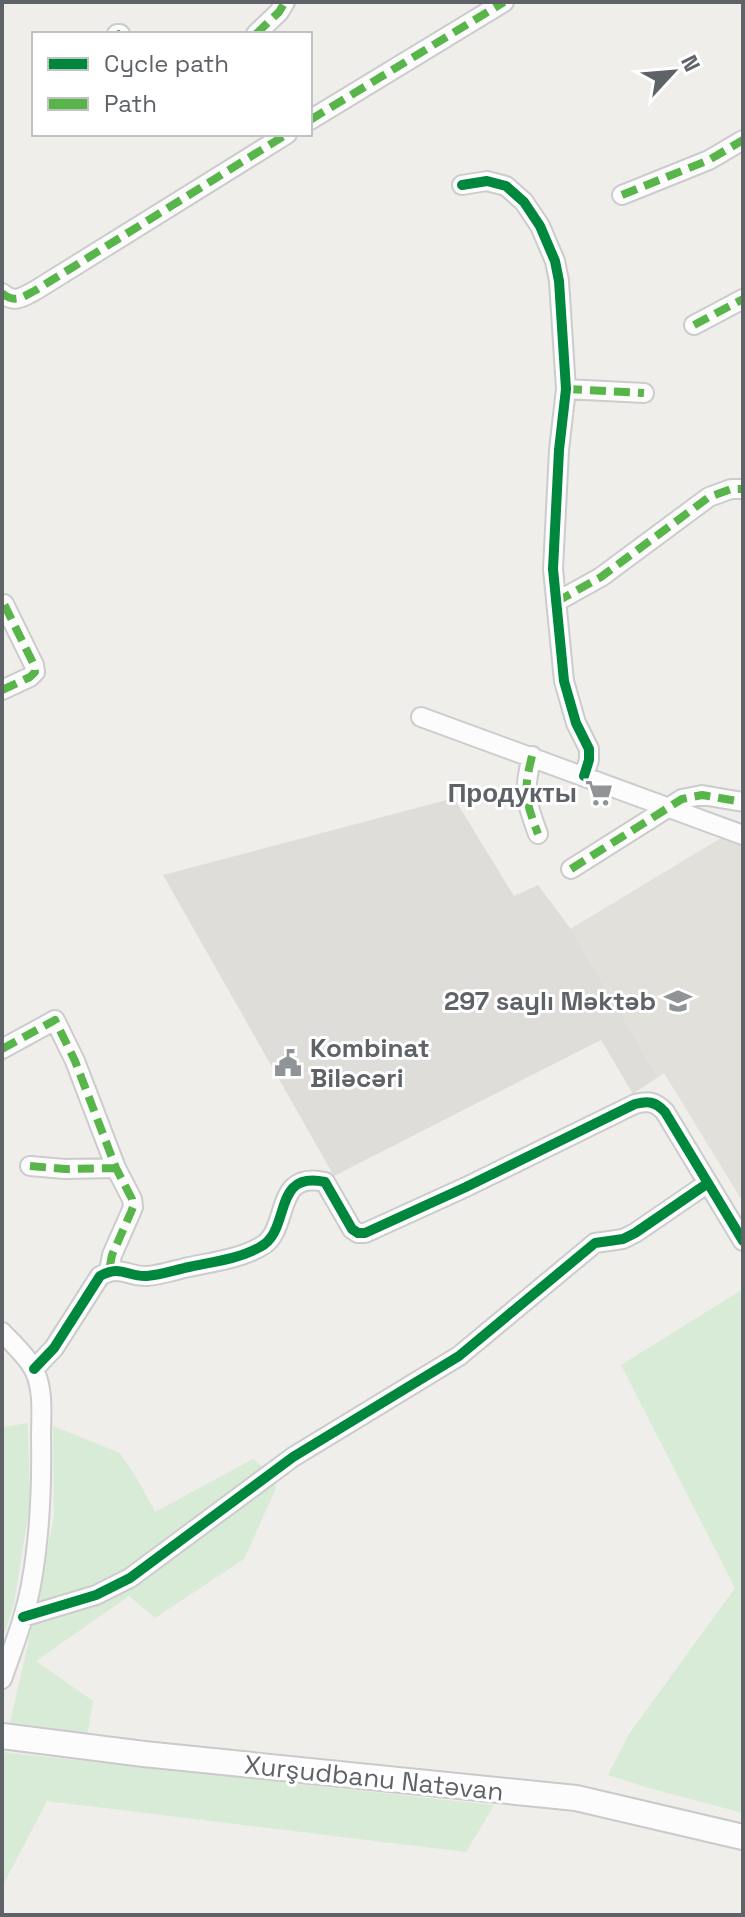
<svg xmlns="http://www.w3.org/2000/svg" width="745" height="1917" font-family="'Space Grotesk',sans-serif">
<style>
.industrial{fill:#dfddda}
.education{fill:#e2e0da}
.green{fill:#d8ebd6}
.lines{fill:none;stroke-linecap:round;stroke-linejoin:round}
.street-casing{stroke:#cbcccc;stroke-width:22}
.secondary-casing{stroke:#cacacb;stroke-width:28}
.street{stroke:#fdfcfc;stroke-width:18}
.secondary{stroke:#fdfcfc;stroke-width:24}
.quiet{stroke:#58b549;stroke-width:8;stroke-dasharray:16 8;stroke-linecap:butt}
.cycleway-casing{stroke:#fff;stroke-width:15}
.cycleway{stroke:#00873e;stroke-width:10}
.labels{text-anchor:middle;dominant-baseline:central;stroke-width:6;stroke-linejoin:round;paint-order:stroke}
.poi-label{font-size:26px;font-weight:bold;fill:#5f6368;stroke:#fff;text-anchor:end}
.street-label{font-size:26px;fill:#5f6368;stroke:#fff}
</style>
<rect width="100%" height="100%" fill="#efeeea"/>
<path class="industrial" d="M 454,798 L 514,896 L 538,885 L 570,928 L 658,1077 L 633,1094 L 601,1040 L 334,1176 L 163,875 Z"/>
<path class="education" d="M 721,838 L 743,846 L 743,1202 L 664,1073 L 658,1077 L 570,929 Z"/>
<path class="green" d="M 743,1289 L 743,1813 L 649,1788 L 608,1775 L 629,1734 L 735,1588 L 621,1365 Z
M 28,1423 L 30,1503 L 14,1604 L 2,1641 L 2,1427 Z
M 53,1426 L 120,1453 L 139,1482 L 155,1512 L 253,1459 L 267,1471 L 276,1488 L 244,1559 L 155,1618 L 129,1596 L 36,1661 L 93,1701 L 87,1737 L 9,1727 L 39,1595 L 54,1515 Z
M 2,1752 L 494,1805 L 466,1852 L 47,1801 L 2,1887 Z"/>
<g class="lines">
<g class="street-casing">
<path id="street" d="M 117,34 L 120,34
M 256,34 L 279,12 L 285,2
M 310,120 L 504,2
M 462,185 L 487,181 L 506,186 L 524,202 L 540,226 L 555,261 L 559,281 L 566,389 L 559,450 L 553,569 L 564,681 L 576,723 L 589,749 L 589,760 L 584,776
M 622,195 L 709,160 L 743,140
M 2,293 C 14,304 23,297 36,290 L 287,134
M 694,325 L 743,299
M 566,389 L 644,393
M 556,602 L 601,577 L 709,497 L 731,489 L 743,489
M 2,690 L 30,677 L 35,672 L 34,665 L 4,604
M 421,717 L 743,835
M 532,756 C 523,792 525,799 538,834
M 571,869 L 682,799 L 702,795 L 743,802
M 2,1049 L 55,1020 L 75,1061 L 116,1168 L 132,1199 L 133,1207 L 131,1212 L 112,1255 L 109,1271
M 30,1166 L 65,1169 L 116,1168
M 2,1332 C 13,1344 27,1356 34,1370 C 44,1389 41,1416 41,1437 C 42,1487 40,1536 31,1585 C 25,1617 13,1648 2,1679
M 34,1369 L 54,1348 L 100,1276 C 121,1264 127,1277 147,1276 C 161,1275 175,1270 189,1267 C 212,1262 239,1259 260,1247 C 292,1231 271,1170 325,1182 L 352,1229 L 358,1233 L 365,1233 L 466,1187 L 635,1104 C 648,1101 655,1101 665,1112 L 743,1241
M 23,1617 L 96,1595 L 130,1578 L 293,1457 L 459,1356 L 595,1243 L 623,1239 L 635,1233 L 708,1183"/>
</g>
<g class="secondary-casing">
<path id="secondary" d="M 2,1736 L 144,1754 L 576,1798 L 743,1837"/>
</g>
<use href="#street" class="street"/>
<use href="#secondary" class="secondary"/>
<path class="quiet" d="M 117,34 L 120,34
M 256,34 L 279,12 L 285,2
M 310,120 L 504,2
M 622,195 L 709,160 L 743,140
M 2,293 C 14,304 23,297 36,290 L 287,134
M 694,325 L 743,299
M 566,389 L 644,393
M 556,602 L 601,577 L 709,497 L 731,489 L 743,489
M 2,690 L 30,677 L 35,672 L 34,665 L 4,604
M 532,756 C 523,792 525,799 538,834
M 571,869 L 682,799 L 702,795 L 743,802
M 2,1049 L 55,1020 L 75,1061 L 116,1168 L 132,1199 L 133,1207 L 131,1212 L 112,1255 L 109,1271
M 30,1166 L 65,1169 L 116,1168"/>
<g class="cycleway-casing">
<path id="cycleway" d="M 462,185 L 487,181 L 506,186 L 524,202 L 540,226 L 555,261 L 559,281 L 566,389 L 559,450 L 553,569 L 564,681 L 576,723 L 589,749 L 589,760 L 584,776
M 34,1369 L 54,1348 L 100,1276 C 121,1264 127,1277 147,1276 C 161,1275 175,1270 189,1267 C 212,1262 239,1259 260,1247 C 292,1231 271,1170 325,1182 L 352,1229 L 358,1233 L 365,1233 L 466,1187 L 635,1104 C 648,1101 655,1101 665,1112 L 743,1241
M 23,1617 L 96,1595 L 130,1578 L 293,1457 L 459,1356 L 595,1243 L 623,1239 L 635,1233 L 708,1183"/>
</g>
<use href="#cycleway" class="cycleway"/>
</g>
<defs>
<g id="supermarket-bare" transform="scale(2.16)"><path d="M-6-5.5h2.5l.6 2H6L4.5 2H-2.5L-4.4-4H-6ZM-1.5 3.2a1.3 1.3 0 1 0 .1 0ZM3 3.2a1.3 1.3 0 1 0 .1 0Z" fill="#919496" stroke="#fff" stroke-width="2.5" paint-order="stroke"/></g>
<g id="school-bare" transform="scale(2.16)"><path d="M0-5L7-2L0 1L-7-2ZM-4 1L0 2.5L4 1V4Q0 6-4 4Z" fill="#919496" stroke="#fff" stroke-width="2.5" paint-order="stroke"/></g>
<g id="civic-bare" transform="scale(2.16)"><path d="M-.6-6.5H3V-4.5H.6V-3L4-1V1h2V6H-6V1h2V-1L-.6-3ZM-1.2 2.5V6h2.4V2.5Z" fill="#919496" stroke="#fff" stroke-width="2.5" paint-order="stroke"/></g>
</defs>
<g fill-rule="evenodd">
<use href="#supermarket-bare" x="599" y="793"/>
<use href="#school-bare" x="678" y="1001"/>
<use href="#civic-bare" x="288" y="1063"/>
</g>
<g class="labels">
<g class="poi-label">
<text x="577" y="793">Продукты</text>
<text x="656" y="1001">297 saylı Məktəb</text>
<text x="310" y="1048" text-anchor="start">Kombinat<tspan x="310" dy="30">Biləcəri</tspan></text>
</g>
<g class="street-label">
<text transform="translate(374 1778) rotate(6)">Xurşudbanu Natəvan</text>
</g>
</g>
<rect width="745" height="1917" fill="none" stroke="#5f6368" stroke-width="8"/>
<rect x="32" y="32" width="280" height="104" fill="#ffffff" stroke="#bfc1c3" stroke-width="2"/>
<rect x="48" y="58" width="40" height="12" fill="#00873e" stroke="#bfc1c3" stroke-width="2"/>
<text x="104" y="72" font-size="24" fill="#5f6368">Cycle path</text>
<rect x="48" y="98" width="40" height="12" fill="#58b549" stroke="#bfc1c3" stroke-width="2"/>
<text x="104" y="112" font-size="24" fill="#5f6368">Path</text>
<g transform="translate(673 72) rotate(64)" stroke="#ffffff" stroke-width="6" paint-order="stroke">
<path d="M0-6L14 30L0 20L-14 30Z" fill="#5f6368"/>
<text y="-12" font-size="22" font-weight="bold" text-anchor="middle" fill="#5f6368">N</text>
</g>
</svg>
